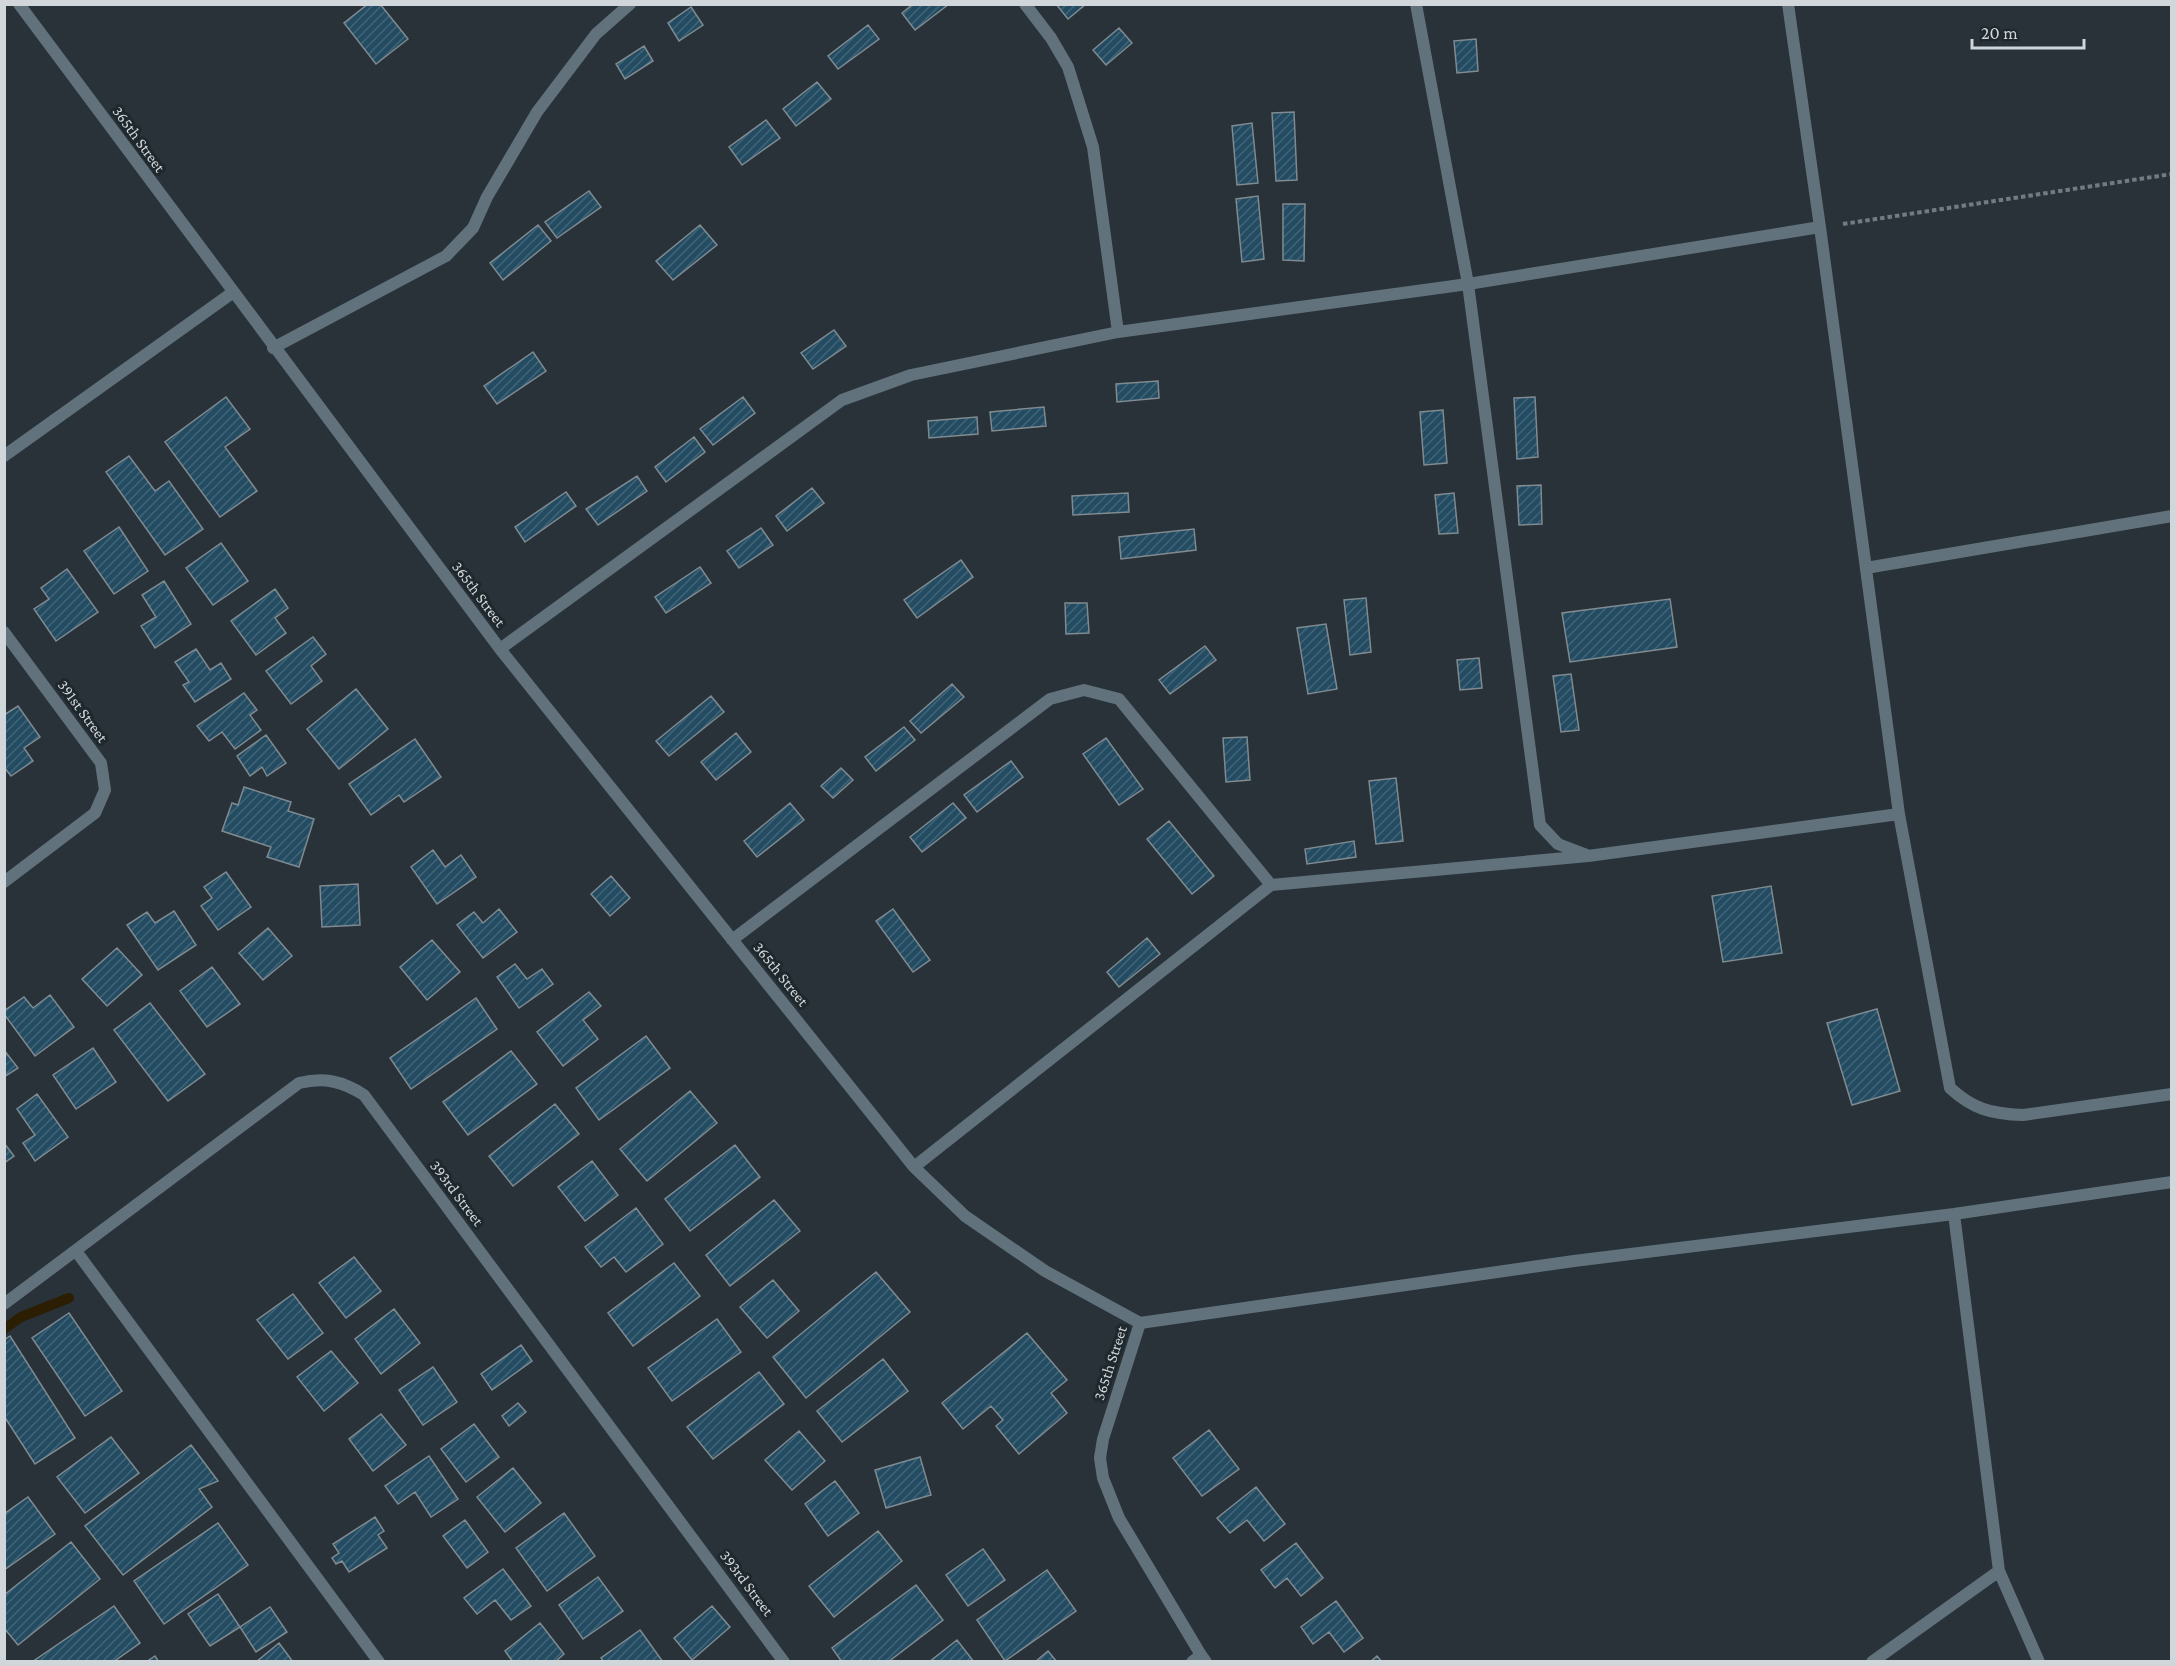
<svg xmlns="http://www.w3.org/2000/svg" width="2176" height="1666" font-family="'Crimson Pro',serif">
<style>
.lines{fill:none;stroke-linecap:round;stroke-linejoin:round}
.stream{stroke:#2b1e02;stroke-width:10}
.building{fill:url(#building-hatch);stroke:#7f8a91;stroke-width:1.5}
.path{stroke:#727b80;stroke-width:4;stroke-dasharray:4.5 3;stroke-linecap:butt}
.street{stroke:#61727d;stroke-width:12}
.labels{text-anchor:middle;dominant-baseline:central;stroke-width:6;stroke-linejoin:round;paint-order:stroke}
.street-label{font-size:16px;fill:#d0d6da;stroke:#1f282d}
</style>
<defs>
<pattern id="building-hatch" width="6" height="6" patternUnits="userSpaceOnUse" patternTransform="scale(1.5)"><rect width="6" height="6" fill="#234b61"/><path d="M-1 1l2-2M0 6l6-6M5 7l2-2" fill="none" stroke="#426477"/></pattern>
</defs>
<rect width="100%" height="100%" fill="#283238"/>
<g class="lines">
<path class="stream" d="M 4,1329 L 21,1317 L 69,1298"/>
</g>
<path class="building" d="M 368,4 L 380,4 L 408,39 L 376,64 L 344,23 Z
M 913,4 L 949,4 L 915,30 L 902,13 Z
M 1056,4 L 1086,4 L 1068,19 Z
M 691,7 L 703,25 L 679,41 L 668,23 Z
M 868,25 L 879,39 L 838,69 L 828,56 Z
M 1119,28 L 1132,43 L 1106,65 L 1093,50 Z
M 1476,39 L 1478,71 L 1457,73 L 1454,41 Z
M 644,46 L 653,61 L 625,79 L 616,64 Z
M 817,82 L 831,99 L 796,126 L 783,109 Z
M 1294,112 L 1297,180 L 1276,181 L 1272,113 Z
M 766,120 L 780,138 L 742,165 L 729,147 Z
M 1252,123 L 1258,183 L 1237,185 L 1232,126 Z
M 589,191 L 601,207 L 557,238 L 545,222 Z
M 1258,196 L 1264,259 L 1242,262 L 1236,199 Z
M 1283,204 L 1305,204 L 1304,261 L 1283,260 Z
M 538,225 L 551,241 L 503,280 L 490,263 Z
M 700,225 L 717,245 L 673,280 L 656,261 Z
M 834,330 L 846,346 L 813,369 L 801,353 Z
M 533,352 L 546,371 L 497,404 L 484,386 Z
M 1158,381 L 1159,398 L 1117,402 L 1116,384 Z
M 226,397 L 250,429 L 225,447 L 257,491 L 220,517 L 165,442 Z
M 743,397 L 755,413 L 713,445 L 700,429 Z
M 1535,397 L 1538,457 L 1517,459 L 1514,398 Z
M 1044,407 L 1046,426 L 992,431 L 990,412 Z
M 1443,410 L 1447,463 L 1424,465 L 1420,412 Z
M 977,417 L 978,434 L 929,438 L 928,421 Z
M 694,437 L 705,452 L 666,482 L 655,467 Z
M 129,456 L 155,491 L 169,481 L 203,529 L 165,555 L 106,472 Z
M 637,476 L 647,491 L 598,525 L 586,509 Z
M 1541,485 L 1542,524 L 1519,525 L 1517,486 Z
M 812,488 L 824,503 L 787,531 L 776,516 Z
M 566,492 L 576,506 L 525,542 L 515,527 Z
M 1128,493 L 1129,512 L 1073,515 L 1072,496 Z
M 1454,493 L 1458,533 L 1439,534 L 1435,495 Z
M 119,527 L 148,571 L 114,594 L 84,551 Z
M 761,528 L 773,545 L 739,568 L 727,551 Z
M 1194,529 L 1196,550 L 1121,559 L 1119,537 Z
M 221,543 L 248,581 L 213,605 L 186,568 Z
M 961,560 L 973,577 L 917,618 L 904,600 Z
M 700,567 L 711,583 L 666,613 L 655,597 Z
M 67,569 L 98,612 L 56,641 L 34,609 L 49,599 L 41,588 Z
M 164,581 L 191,624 L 155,648 L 141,626 L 156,617 L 142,595 Z
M 275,589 L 288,608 L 275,618 L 286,633 L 256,655 L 231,621 Z
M 1366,598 L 1371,652 L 1350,655 L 1344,600 Z
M 1670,599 L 1677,647 L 1570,662 L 1562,613 Z
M 1065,603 L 1087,603 L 1089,633 L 1066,634 Z
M 1326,624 L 1337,689 L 1308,694 L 1297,628 Z
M 313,637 L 326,654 L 311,666 L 322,681 L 291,704 L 266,671 Z
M 1205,646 L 1216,660 L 1170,694 L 1159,680 Z
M 196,649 L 210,670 L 221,663 L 231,679 L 195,702 L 183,685 L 189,682 L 175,662 Z
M 1479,658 L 1482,688 L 1460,690 L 1457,660 Z
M 1571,674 L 1579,730 L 1561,732 L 1553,676 Z
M 952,684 L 964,697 L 921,733 L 910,721 Z
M 356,689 L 388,729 L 339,769 L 307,729 Z
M 244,693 L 257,710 L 250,715 L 261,730 L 235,749 L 222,732 L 209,741 L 197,726 Z
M 711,696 L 724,712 L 669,756 L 656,741 Z
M 18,706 L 40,737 L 24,748 L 33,761 L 11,776 L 4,767 L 4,715 Z
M 904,727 L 915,740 L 876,771 L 865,757 Z
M 736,733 L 751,752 L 716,780 L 701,762 Z
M 266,735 L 286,763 L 267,776 L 262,767 L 250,776 L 237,756 Z
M 1247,737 L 1250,780 L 1226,782 L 1223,738 Z
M 1106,738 L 1143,789 L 1119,805 L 1083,754 Z
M 415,739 L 441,777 L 404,802 L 399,795 L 371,815 L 349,784 Z
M 1011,761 L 1023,777 L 977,812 L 964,795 Z
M 841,768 L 853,780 L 833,798 L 821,786 Z
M 1396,778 L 1403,841 L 1376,844 L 1369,781 Z
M 244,787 L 291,802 L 288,811 L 314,819 L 299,867 L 267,857 L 271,847 L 222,831 L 232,803 L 238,805 Z
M 790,803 L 804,820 L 757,857 L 744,841 Z
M 953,803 L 966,818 L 922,852 L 910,837 Z
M 1169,821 L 1214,876 L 1192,894 L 1147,839 Z
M 1354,841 L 1356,857 L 1307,864 L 1305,849 Z
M 433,850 L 445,867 L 461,855 L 476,877 L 437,904 L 411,867 Z
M 226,872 L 251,907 L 218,930 L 201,906 L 212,898 L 204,887 Z
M 611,876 L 630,898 L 610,916 L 591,894 Z
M 358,884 L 360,925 L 322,927 L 320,886 Z
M 1771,886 L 1782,953 L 1723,962 L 1712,896 Z
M 499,909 L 517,932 L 483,958 L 457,925 L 474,912 L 483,923 Z
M 893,909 L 930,960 L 913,972 L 876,921 Z
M 174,911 L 196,945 L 158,970 L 127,925 L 147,912 L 155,923 Z
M 268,928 L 292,956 L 263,980 L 239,953 Z
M 1147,938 L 1160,954 L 1119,987 L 1107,972 Z
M 432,940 L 460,972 L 427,1000 L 400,967 Z
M 117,948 L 142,975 L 107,1006 L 82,979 Z
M 515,964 L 527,979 L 542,969 L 553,984 L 519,1008 L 497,977 Z
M 212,967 L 240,1004 L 207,1027 L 180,991 Z
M 589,992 L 601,1006 L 583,1020 L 598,1039 L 563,1066 L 537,1032 Z
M 50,995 L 74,1027 L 35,1056 L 4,1014 L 4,1011 L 24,997 L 33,1008 Z
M 476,998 L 497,1029 L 411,1089 L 390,1058 Z
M 150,1003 L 205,1074 L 168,1101 L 114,1030 Z
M 1877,1009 L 1900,1091 L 1852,1105 L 1827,1023 Z
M 646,1036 L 670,1068 L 599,1120 L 576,1088 Z
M 93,1048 L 116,1082 L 76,1109 L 53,1075 Z
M 4,1050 L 18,1068 L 4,1077 Z
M 511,1051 L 537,1084 L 468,1135 L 443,1102 Z
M 690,1091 L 717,1123 L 647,1181 L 620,1149 Z
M 37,1094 L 68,1137 L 35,1161 L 23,1143 L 35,1135 L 17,1109 Z
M 555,1104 L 579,1134 L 513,1186 L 489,1156 Z
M 4,1143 L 14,1156 L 4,1163 Z
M 735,1145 L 760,1177 L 690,1231 L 665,1199 Z
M 592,1161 L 618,1195 L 585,1221 L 558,1187 Z
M 774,1200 L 800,1231 L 730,1286 L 706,1255 Z
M 636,1208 L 663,1244 L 626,1272 L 614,1257 L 601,1267 L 585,1247 Z
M 354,1257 L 381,1291 L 346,1318 L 319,1283 Z
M 674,1263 L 700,1296 L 633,1346 L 608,1313 Z
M 876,1272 L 910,1312 L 806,1398 L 773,1357 Z
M 773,1280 L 799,1311 L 767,1338 L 740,1307 Z
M 293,1294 L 323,1333 L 288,1359 L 257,1320 Z
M 394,1309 L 420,1343 L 381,1374 L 355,1339 Z
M 69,1313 L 122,1391 L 85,1416 L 32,1338 Z
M 717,1319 L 741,1352 L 672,1401 L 648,1368 Z
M 1027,1333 L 1067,1380 L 1051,1393 L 1067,1413 L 1019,1454 L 996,1426 L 1003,1420 L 991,1406 L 963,1429 L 942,1403 Z
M 10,1336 L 75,1438 L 35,1464 L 4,1416 L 4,1340 Z
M 521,1345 L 532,1361 L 492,1390 L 481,1374 Z
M 331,1351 L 358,1383 L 324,1411 L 297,1377 Z
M 883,1359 L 908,1391 L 842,1442 L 817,1411 Z
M 433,1367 L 457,1402 L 423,1425 L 399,1390 Z
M 759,1372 L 784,1404 L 713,1459 L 687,1427 Z
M 518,1403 L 526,1412 L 509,1426 L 502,1416 Z
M 381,1414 L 406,1445 L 373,1471 L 349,1439 Z
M 474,1424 L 499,1457 L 466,1482 L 441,1449 Z
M 1209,1430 L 1239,1469 L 1202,1496 L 1173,1458 Z
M 799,1431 L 825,1461 L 792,1490 L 765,1460 Z
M 111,1437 L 139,1473 L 85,1513 L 57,1477 Z
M 191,1445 L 218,1481 L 199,1489 L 212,1507 L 123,1575 L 85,1526 Z
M 429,1456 L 458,1499 L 431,1517 L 415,1492 L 398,1504 L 385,1486 Z
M 920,1457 L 931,1495 L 886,1508 L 875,1470 Z
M 513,1468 L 541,1503 L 505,1532 L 477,1497 Z
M 835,1481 L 859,1513 L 828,1536 L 805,1504 Z
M 1256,1487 L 1285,1524 L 1264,1541 L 1247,1520 L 1230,1533 L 1217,1518 Z
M 28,1497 L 55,1534 L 4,1570 L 4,1514 Z
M 564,1513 L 595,1556 L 547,1591 L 516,1548 Z
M 375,1517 L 384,1531 L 378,1535 L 387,1548 L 349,1572 L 342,1561 L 336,1564 L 332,1558 L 339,1553 L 333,1544 Z
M 465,1520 L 488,1552 L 467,1568 L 443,1536 Z
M 218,1523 L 248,1565 L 164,1624 L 134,1581 Z
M 878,1531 L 902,1561 L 834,1617 L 809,1586 Z
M 71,1542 L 100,1579 L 18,1645 L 4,1628 L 4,1595 Z
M 1296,1543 L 1323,1578 L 1301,1596 L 1287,1578 L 1275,1588 L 1261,1570 Z
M 983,1549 L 1005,1580 L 968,1606 L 946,1575 Z
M 503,1569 L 531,1606 L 511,1620 L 495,1600 L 477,1614 L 464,1598 Z
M 1047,1570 L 1076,1611 L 1005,1661 L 977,1620 Z
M 598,1577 L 623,1611 L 583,1639 L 559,1605 Z
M 916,1585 L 943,1620 L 888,1662 L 842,1662 L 832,1648 Z
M 218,1594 L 240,1627 L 210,1646 L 188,1614 Z
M 1336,1601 L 1363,1638 L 1344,1652 L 1329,1632 L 1313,1644 L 1301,1627 Z
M 114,1606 L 140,1643 L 113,1662 L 32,1662 Z
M 712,1606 L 730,1627 L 692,1660 L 674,1638 Z
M 270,1607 L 287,1632 L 256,1652 L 240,1627 Z
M 540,1623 L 564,1654 L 555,1662 L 513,1662 L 505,1651 Z
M 640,1630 L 663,1662 L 604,1662 L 601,1658 Z
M 957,1640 L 974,1662 L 929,1662 Z
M 279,1643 L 293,1662 L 256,1662 Z
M 1048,1651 L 1057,1662 L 1035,1662 Z
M 155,1656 L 159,1662 L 146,1662 Z
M 1377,1656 L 1382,1662 L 1370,1662 Z"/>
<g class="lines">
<path class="path" d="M 1843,224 L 2172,174"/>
<path class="street" d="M 19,4 L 500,649 L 914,1167 L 965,1216 L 1045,1271 L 1140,1323 L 1103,1439 L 1100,1458 L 1103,1478 L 1119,1518 L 1201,1655
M 1025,4 L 1051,38 L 1068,67 L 1093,147 L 1118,332
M 1416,4 L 1468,284 L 1540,825 L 1558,844 L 1587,855
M 1788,4 L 1820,227 L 1899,814 L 1950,1088 C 1973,1109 1991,1114 2023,1115 L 2172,1094
M 273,348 L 446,256 L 473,228 L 487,197 L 537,112 L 596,34 L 630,4
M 4,456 L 232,293
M 1866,568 L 2172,516
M 4,632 L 101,763 L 105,790 L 95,813 L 4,882
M 500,649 L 842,400 L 911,375 L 1118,332 L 1468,284 L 1820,227
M 732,940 L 1050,699 L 1084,690 L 1119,699 L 1271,885
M 914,1167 L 1271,885 L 1588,856 L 1899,814
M 1954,1214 L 1999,1571 L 2039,1662
M 76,1251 L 379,1662
M 4,1304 L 299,1083 C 324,1077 342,1081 364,1095 L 784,1662
M 1140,1323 L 1574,1261 L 1954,1214 L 2172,1182
M 1192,1662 L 1201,1655 L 1206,1662
M 1872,1662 L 1999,1571"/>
</g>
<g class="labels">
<g class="street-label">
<text transform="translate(139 139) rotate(54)">365th Street</text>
<text transform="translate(479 594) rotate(53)">365th Street</text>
<text transform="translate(83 711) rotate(54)">391st Street</text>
<text transform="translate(781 974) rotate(51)">365th Street</text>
<text transform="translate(457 1193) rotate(53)">393rd Street</text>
<text transform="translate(1110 1363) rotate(-72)">365th Street</text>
<text transform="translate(747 1583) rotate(53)">393rd Street</text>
</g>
</g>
<rect width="2176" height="1666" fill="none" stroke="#d0d6da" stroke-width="12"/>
<path d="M1972 39v9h112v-9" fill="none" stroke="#d0d6da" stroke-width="3"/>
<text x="1981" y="39" font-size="18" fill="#d0d6da" stroke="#1f282d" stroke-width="4.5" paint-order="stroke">20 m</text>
</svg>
